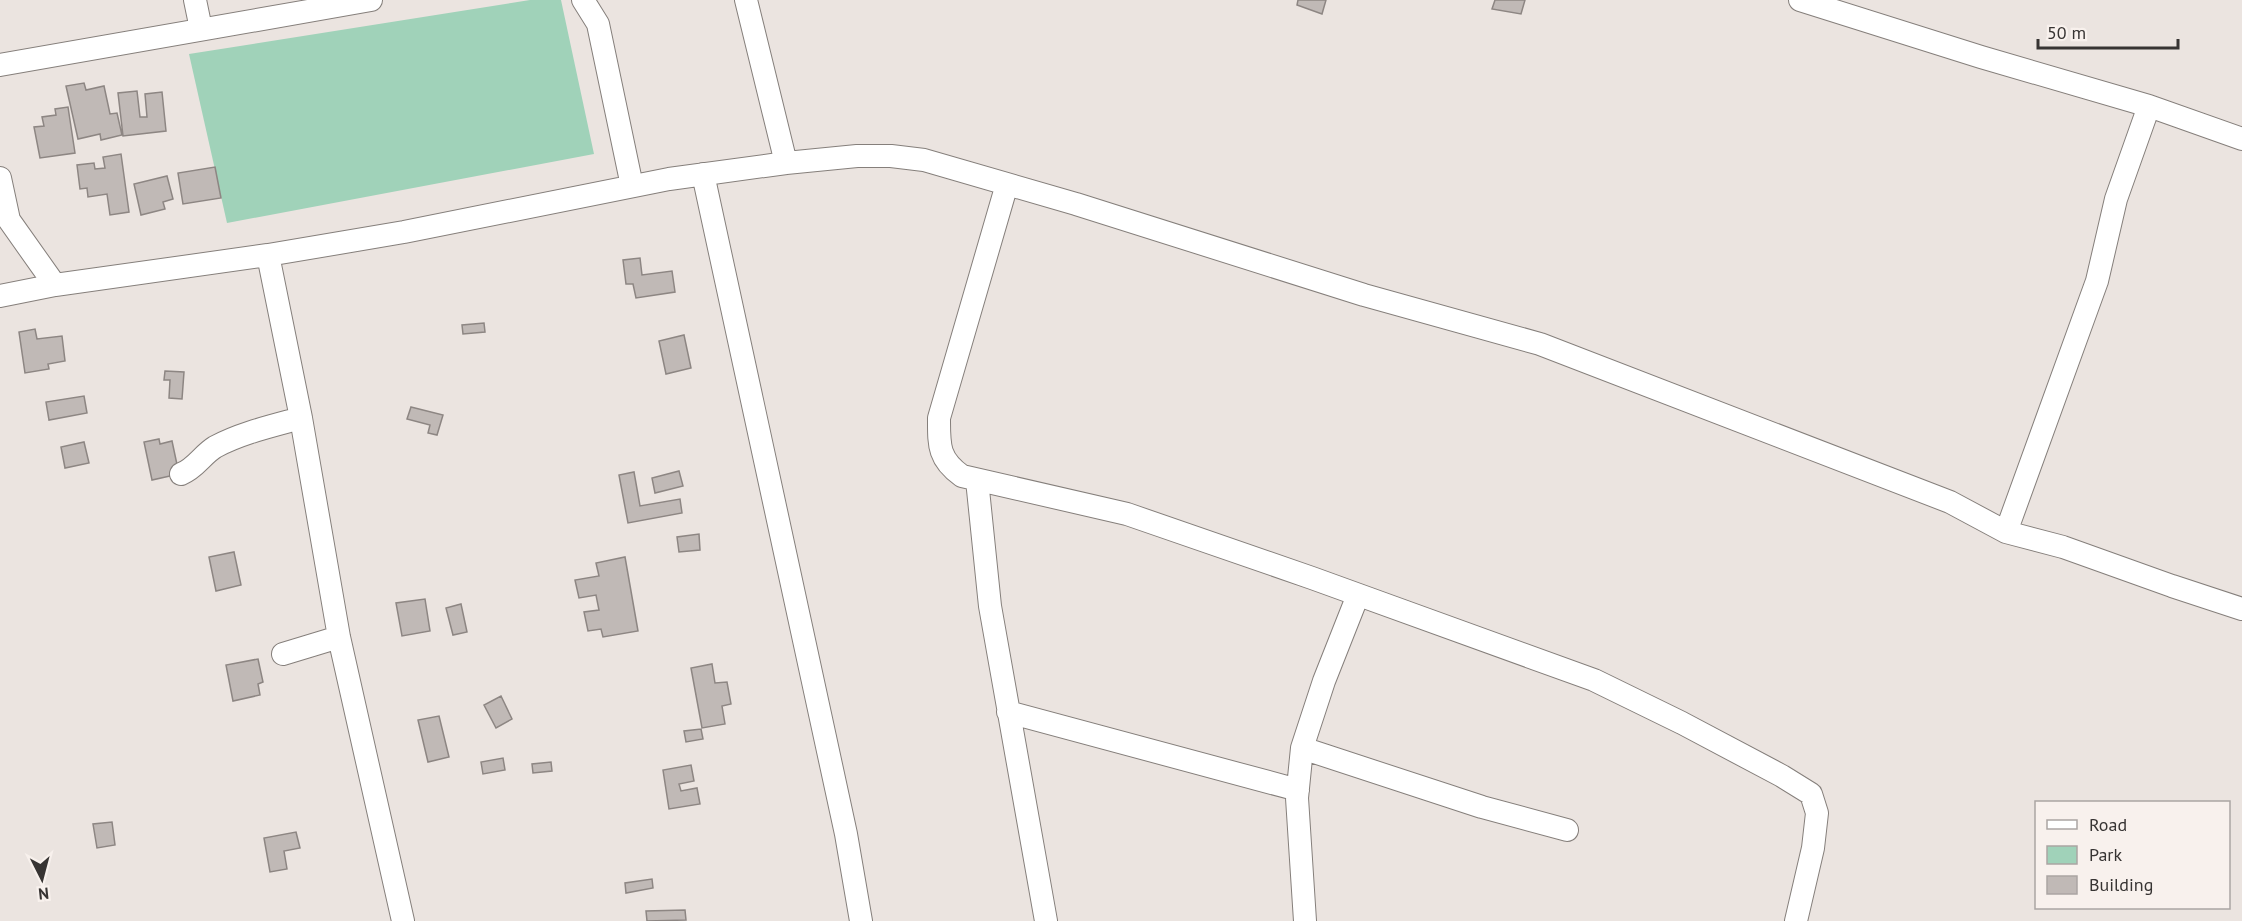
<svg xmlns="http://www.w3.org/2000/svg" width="2242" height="921" font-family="'PT Sans',sans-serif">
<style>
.green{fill:#a0d2b9}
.building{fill:#c0b9b6;stroke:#8d8683;stroke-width:1.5}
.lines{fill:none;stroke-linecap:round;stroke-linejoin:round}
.street-casing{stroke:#857f7b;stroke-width:24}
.street{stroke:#fff;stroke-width:22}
</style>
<rect width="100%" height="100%" fill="#ebe4e0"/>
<path class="green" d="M 530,0 L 561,0 L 594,154 L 227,223 L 189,54 Z"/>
<path class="building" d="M 1298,0 L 1326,0 L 1322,14 L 1297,5 Z
M 1495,0 L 1525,0 L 1521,14 L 1492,9 Z
M 84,83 L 86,90 L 104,86 L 110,114 L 117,113 L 122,135 L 101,140 L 100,134 L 78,139 L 66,86 Z
M 137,91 L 140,117 L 147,117 L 145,94 L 162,92 L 166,131 L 123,136 L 118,93 Z
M 68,107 L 75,153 L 40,158 L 34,127 L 44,126 L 42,117 L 56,115 L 55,109 Z
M 121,154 L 129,212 L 110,215 L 107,194 L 88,197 L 87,188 L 80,189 L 77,165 L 94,163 L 95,169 L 105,168 L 103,157 Z
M 215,167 L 221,198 L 183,204 L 178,173 Z
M 167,176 L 173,199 L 163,202 L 165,209 L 141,215 L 134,184 Z
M 640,258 L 642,275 L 672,271 L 675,292 L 636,298 L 633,284 L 626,284 L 623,260 Z
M 484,323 L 485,332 L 463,334 L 462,325 Z
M 35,329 L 37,339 L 62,336 L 65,361 L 48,364 L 49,369 L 25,373 L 19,332 Z
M 684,335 L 691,368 L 666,374 L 659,341 Z
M 165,371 L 184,372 L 182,399 L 169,398 L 170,380 L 164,380 Z
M 84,396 L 87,413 L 49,420 L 46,402 Z
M 411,407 L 443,415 L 437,435 L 428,433 L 430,425 L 407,419 Z
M 159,439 L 160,444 L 172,441 L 179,474 L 152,480 L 144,442 Z
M 84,442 L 89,463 L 65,468 L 61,447 Z
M 679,471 L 683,486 L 655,493 L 652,478 Z
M 634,472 L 640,506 L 680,499 L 682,513 L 628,523 L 619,475 Z
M 699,534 L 700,550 L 679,552 L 677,537 Z
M 234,552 L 241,585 L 216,591 L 209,557 Z
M 625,557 L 638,631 L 603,637 L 601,629 L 588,631 L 584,612 L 599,610 L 596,595 L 579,598 L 575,580 L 599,576 L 596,563 Z
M 425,599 L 430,631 L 402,636 L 396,603 Z
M 461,604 L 467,632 L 453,635 L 446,608 Z
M 258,659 L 263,682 L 258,684 L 260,695 L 233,701 L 226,665 Z
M 712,664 L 715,683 L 727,682 L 731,704 L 722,706 L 725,724 L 702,728 L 691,668 Z
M 501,696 L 512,719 L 496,728 L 484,705 Z
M 439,716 L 449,757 L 428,762 L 418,720 Z
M 701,729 L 703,739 L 686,742 L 684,731 Z
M 503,758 L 505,770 L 483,774 L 481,762 Z
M 551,762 L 552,771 L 533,773 L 532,764 Z
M 691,765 L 694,781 L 679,784 L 681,791 L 697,788 L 700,804 L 669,809 L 663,770 Z
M 112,822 L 115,845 L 97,848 L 93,824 Z
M 296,832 L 300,848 L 284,851 L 287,869 L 270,872 L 264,838 Z
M 652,879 L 653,888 L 626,893 L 625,883 Z
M 685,910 L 686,920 L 647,921 L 646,911 Z"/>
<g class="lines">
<g class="street-casing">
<path id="street" d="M 195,0 L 201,29
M 583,0 L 598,24 L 632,186
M 746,0 L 786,163
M 1800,0 L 1981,57 L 2149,106 L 2242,139
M 0,65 L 371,0
M 703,174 L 846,834 L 861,921
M 0,178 L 9,220 L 55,285
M 1007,184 L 939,418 C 939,445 938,459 962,476 L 1127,514 L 1312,578 L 1594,680 L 1682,723 L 1782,776 L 1811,794 L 1817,813 L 1813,848 L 1796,921
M 268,255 L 301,418 L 339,637 L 403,921
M 0,296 L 55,285 L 268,255 L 404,232 L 669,179 L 786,163 L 857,156 L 891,156 L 924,160 L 1076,204 L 1364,295 L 1540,344 L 1950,502 L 2006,532 L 2063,547 L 2172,586 L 2242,609
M 181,474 C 196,468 202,455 215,447 C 241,433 272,426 301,418
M 977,480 L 990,606 L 1046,921
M 2006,532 L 2097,281 L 2116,199 L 2149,106
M 283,654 L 339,637
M 1008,712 L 1298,790
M 1302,748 L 1482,807 L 1567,830
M 1305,921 L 1297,798 L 1302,748 L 1324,681 L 1358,595"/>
</g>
<use href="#street" class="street"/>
</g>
<rect x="2035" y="801" width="195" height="108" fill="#f8f1ed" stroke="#aba5a3" stroke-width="1.5"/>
<rect x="2047" y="820" width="30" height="9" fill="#ffffff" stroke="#aba5a3" stroke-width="1.5"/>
<text x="2089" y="831" font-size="18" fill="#373433">Road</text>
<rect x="2047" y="846" width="30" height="18" fill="#a0d2b9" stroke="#aba5a3" stroke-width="1.5"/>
<text x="2089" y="861" font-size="18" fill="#373433">Park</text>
<rect x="2047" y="876" width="30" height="18" fill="#c0b9b6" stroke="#aba5a3" stroke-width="1.5"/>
<text x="2089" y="891" font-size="18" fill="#373433">Building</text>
<g transform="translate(42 879) rotate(174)" stroke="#f8f1ed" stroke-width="4.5" paint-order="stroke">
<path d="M0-4.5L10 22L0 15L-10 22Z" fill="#373433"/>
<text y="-9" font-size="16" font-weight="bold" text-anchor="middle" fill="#373433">N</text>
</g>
<path d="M2038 39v9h140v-9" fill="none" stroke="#373433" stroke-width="3"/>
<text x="2047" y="39" font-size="18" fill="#373433" stroke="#f8f1ed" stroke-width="4.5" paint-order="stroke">50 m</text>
</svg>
